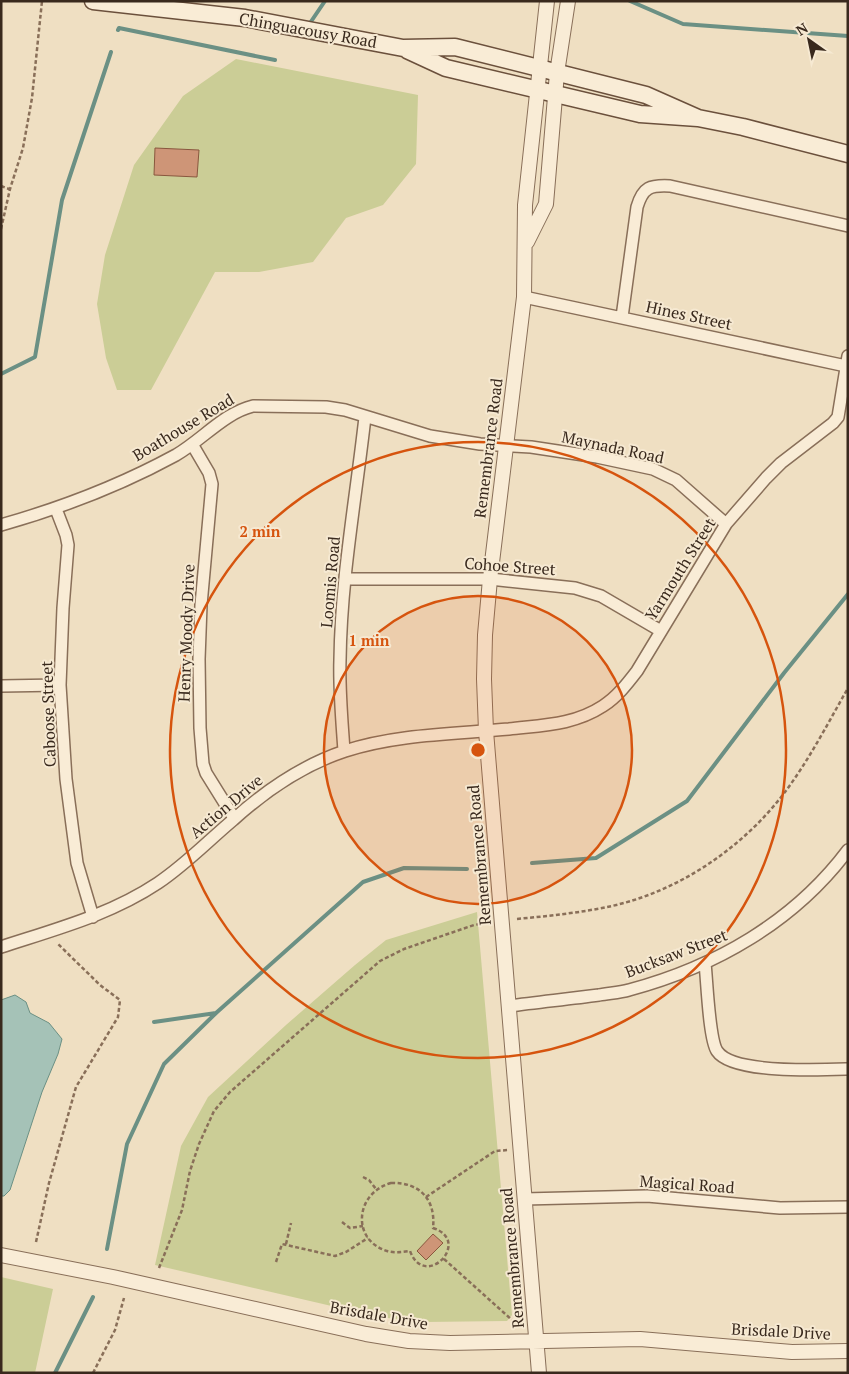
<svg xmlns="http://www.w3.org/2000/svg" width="849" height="1374" font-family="'PT Serif',serif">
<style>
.green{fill:#cbcd96}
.water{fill:#a5c2b7;stroke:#6b9084}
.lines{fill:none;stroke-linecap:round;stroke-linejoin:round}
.stream{stroke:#6b9084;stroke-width:4}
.building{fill:#ce9577;stroke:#89573e}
.minor-casing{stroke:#896f59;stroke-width:14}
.tertiary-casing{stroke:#896f59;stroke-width:16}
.secondary-casing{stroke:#6b503c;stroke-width:19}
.path{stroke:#896f59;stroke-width:2.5;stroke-dasharray:4 2.5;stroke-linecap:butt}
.minor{stroke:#f9ecd6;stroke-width:11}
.tertiary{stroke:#f9ecd6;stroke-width:14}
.secondary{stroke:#f9ecd6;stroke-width:16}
.ring{fill:none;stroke:#d6540e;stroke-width:2.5}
.labels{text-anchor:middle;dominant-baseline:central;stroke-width:4;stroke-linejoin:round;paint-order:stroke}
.street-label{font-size:16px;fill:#39291d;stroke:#f6e9d2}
.centre{fill:#d6540e;stroke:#f6e9d2;stroke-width:2.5}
.ring-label{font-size:15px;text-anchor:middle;font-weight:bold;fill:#d6540e;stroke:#f6e9d2;stroke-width:4;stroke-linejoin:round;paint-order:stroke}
</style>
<rect width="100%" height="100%" fill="#efdfc2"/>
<path class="green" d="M 236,59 L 418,95 L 416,164 L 383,205 L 346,218 L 313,262 L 259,272 L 215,272 L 151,390 L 117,390 L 106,358 L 97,304 L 105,255 L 134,165 L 183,96 Z
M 477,912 L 512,1315 L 507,1321 L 425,1322 L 379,1317 L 155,1265 L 181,1146 L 208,1097 L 286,1025 L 355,965 L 386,940 Z
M 1,1277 L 53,1289 L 35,1373 L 1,1373 Z"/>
<path class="water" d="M 15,995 L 26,1002 L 30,1013 L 49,1023 L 62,1039 L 58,1054 L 42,1092 L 10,1190 L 4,1196 L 1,1196 L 1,1000 Z"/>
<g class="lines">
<path class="stream" d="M 630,1 L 683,24 L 848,36
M 308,26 L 325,1
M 118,30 L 119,28 L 275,60
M 1,374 L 35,357 L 62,200 L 111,52
M 532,863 L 596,858 L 687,801 L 784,673 L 848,594
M 154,1022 L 216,1013
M 107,1249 L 127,1144 L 164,1064 L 216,1013 L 363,882 L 404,868 L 467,869
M 55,1373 L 93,1297"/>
</g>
<path class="building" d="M 155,148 L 199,150 L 197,177 L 154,175 Z
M 433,1234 L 443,1243 L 426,1260 L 417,1251 Z"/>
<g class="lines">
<g class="minor-casing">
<path id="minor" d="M 524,297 L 846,366
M 622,317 L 637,207 C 643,187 650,185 670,186 L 848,226
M 192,444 L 209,473 L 212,484 L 201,605 L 199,659 L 200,728 L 203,764 L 206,773 L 234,818
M 56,509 L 66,535 L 68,545 L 63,608 L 60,685 L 66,779 L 77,863 L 93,917
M 1,525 C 61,508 121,485 176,455 C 202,440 224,413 253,406 L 326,407 L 345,410 L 430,436 L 480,444 L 531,447 L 597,457 L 653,469 L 676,480 L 726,524
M 345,579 L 490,579 L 575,588 L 601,596 L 661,631
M 1,686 L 60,685
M 344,751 C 342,721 339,690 340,660 C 341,578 356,498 365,417
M 1,947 C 56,929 110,915 158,883 C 185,865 208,841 233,820 C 265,791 303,765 345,751 C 397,734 455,734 509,729 C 543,725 574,725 603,706 C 617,697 627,684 637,671 L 726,524 L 766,478 L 781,463 L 833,423 L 838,417 L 848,356
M 705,963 C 707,981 709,1039 717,1051 C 732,1074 821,1070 848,1069
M 509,1006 C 539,1002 569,999 599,995 C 609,993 619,993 629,990 C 715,967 794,922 848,850
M 524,1199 L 647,1196 L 780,1208 L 848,1207"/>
</g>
<g class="tertiary-casing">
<path id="tertiary" d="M 527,242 L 546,204 L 557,73 L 568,1
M 1,1255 L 113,1277 L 366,1334 L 409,1341 L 450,1343 L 640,1339 L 792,1352 L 848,1351
M 539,1373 L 486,731 L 484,679 L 485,635 L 490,579 L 524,297 L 525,205 L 547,1"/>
</g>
<g class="secondary-casing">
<path id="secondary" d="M 93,1 L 245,18 L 403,48 L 455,47 L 646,95 L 698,118
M 407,50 L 446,68 L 640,114 L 698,118 L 743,127 L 848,154"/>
</g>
<path class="path" d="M 1,186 L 9,189
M 1,229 L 10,189 L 23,148 L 32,98 L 42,1
M 517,919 C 548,916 578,913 607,907 C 677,893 743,848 785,792 C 809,760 828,723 848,688
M 363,1177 L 369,1180 L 376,1189
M 391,1183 C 420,1182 436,1200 433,1228 C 473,1241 425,1291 410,1251 C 402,1252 394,1253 387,1251 C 351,1240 355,1193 391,1183 Z
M 426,1197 L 495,1151 L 508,1150
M 342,1222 L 350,1228 L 363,1226
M 36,1242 L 49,1183 L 76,1087 L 118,1017 L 120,1000 L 100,985 L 58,944
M 286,1244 L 291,1223
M 444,1259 L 512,1320
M 276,1262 L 282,1244 L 335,1256 L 346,1252 L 368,1238
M 159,1268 L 182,1210 L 190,1171 L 199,1144 L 214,1111 L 230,1092 L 380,961 L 404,949 L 474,925 L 486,923
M 93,1373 L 115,1330 L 124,1298"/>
<use href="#minor" class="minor"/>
<use href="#tertiary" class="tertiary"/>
<use href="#secondary" class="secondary"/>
</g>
<circle cx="478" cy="750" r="154" fill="#d6540e" fill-opacity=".12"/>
<g class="ring">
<circle cx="478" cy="750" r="154"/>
<circle cx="478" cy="750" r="308"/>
</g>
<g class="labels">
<g class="street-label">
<text transform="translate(308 30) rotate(10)">Chinguacousy Road</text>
<text transform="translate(689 315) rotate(12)">Hines Street</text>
<text transform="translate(183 427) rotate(-31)">Boathouse Road</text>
<text transform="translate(613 447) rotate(12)">Maynada Road</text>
<text transform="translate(488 448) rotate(-83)">Remembrance Road</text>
<text transform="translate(510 566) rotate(4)">Cohoe Street</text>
<text transform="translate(680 569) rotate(-58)">Yarmouth Street</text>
<text transform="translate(330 582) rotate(-85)">Loomis Road</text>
<text transform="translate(186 633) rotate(-88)">Henry Moody Drive</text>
<text transform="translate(48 714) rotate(-92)">Caboose Street</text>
<text transform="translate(226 806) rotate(-40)">Action Drive</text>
<text transform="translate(479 855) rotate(-95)">Remembrance Road</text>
<text transform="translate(676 953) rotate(-21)">Bucksaw Street</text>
<text transform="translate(687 1184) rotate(4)">Magical Road</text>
<text transform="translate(512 1258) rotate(-95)">Remembrance Road</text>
<text transform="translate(379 1315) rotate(10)">Brisdale Drive</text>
<text transform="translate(781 1331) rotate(3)">Brisdale Drive</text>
</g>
</g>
<circle cx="478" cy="750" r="8" class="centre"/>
<g class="ring-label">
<text x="260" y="537">2 min</text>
<text x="369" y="646">1 min</text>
</g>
<rect width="849" height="1374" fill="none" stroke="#39291d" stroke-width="5"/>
<g transform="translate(809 40) rotate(327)" stroke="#f6e9d2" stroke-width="4" paint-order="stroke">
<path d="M0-4L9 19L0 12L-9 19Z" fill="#39291d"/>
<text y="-8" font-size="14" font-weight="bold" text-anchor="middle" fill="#39291d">N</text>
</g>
</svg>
